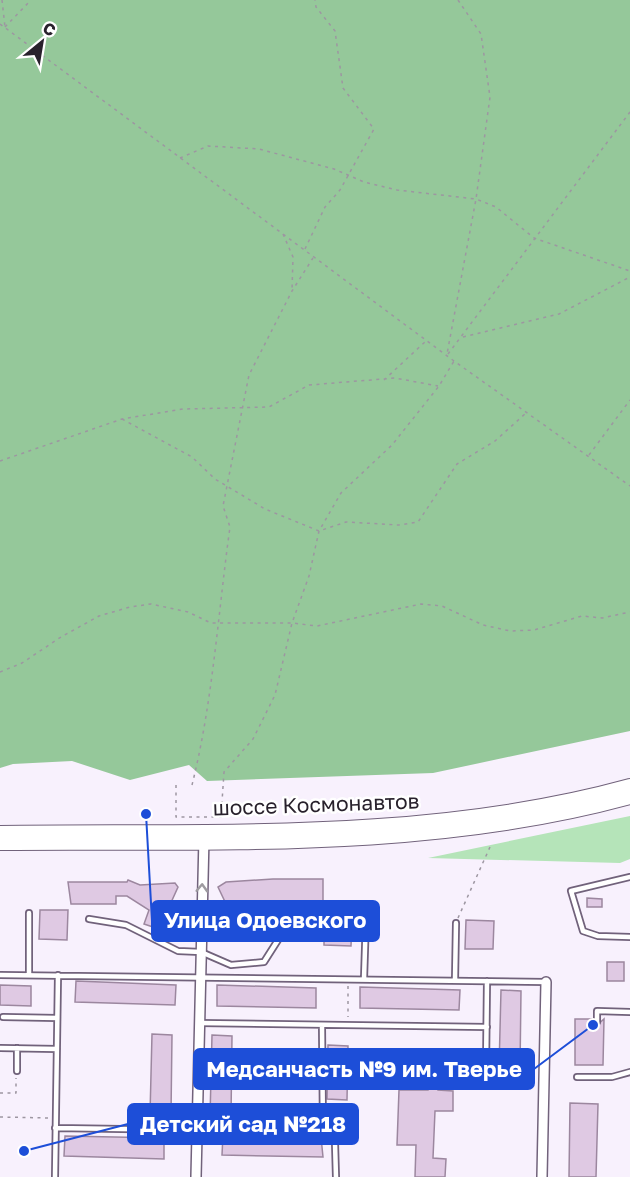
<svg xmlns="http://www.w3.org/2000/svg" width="630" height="1177" font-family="'Golos Text',sans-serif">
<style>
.green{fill:#b5e4b9}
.forest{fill:#95c89a}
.building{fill:#dfc9e3;stroke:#9c879f;stroke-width:1.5}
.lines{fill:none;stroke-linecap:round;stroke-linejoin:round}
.service-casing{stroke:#71627b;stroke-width:8}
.minor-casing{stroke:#71627b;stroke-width:12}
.primary-casing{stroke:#71627b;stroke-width:16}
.path{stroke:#9d96a1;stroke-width:1.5;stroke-dasharray:3 4.5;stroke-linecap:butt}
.service{stroke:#fff;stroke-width:4.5}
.minor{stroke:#fff;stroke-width:9}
.primary{stroke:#fff;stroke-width:14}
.oneway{stroke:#9e9ba0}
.labels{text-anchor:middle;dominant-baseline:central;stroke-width:5;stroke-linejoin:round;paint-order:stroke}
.street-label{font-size:21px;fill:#28212c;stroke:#fff}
.leader{fill:none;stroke:#1d4ed8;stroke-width:2}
.callout-dot{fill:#1d4ed8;stroke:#fff;stroke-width:2}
.callout{fill:#1d4ed8;stroke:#1d4ed8;stroke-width:2}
.callout-label{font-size:22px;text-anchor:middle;font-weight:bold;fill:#fff}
</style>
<rect width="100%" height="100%" fill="#f8f1fd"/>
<path class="green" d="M 630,816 L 630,859 L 620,863 L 428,858 Z"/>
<path class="forest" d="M 0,0 L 630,0 L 630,731 L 433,773 L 207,781 L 189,765 L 130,780 L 72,761 L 13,764 L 0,768 Z"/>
<path class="building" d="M 273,879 L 323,879 L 323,902 L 268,902 L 250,911 L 254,924 L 238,929 L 218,887 L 226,882 Z
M 128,880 L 140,885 L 175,883 L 178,887 L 159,929 L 144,924 L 149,910 L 127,896 L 116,896 L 116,904 L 71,904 L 68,882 L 127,882 Z
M 587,898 L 602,899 L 602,907 L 587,907 Z
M 40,910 L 68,910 L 67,940 L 39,939 Z
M 324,919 L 352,919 L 351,946 L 324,945 Z
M 466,920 L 494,921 L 493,949 L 465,949 Z
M 607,962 L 624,962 L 624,981 L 607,981 Z
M 76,981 L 176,985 L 175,1005 L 75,1002 Z
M 0,985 L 31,986 L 31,1006 L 0,1005 Z
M 217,985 L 316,988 L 316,1008 L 217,1006 Z
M 360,987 L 460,990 L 459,1010 L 360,1008 Z
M 501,990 L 521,991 L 520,1069 L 499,1069 Z
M 575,1019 L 592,1019 L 596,1026 L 604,1019 L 603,1065 L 575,1065 Z
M 152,1034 L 172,1035 L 171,1115 L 150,1115 Z
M 212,1035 L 232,1036 L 231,1118 L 210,1118 Z
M 328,1045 L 348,1046 L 347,1100 L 327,1099 Z
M 415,1053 L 454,1054 L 453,1075 L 438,1074 L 438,1090 L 453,1091 L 453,1111 L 435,1111 L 433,1158 L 446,1159 L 445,1177 L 415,1177 L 416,1145 L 397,1145 L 399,1090 L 428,1090 L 429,1074 L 414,1074 Z
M 570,1103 L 598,1104 L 596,1177 L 569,1177 Z
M 223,1135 L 321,1137 L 323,1157 L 222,1155 Z
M 65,1136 L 164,1138 L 164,1159 L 64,1156 Z"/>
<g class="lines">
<g class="service-casing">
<path id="service" d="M 630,877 L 571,891 L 583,931 L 598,936 L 630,937
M 29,913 L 29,975
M 89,919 L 126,925 L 178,951 L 201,952 L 231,965 L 264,962 L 285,929
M 0,975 L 546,982
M 364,979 L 366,918
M 455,980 L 456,923
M 3,1017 L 57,1018
M 597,1022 L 597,1011 L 630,1012
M 199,1023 L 487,1027
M 322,1026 L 323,1132 L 335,1143 L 336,1177
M 0,1048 L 57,1049
M 17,1048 L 17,1071
M 486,1069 L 487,981
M 577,1077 L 612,1077 L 630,1072
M 55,1128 L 323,1132
M 55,1177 L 58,975"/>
</g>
<g class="minor-casing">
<path id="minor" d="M 196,1177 L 204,837
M 542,1177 L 546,982"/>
</g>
<g class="primary-casing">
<path id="primary" d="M 0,833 C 209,830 427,842 630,786
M 0,843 C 209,841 426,853 630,797"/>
</g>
<path class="path" d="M 2,0 L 5,27
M 458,0 L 481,34 L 490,97 L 476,199 L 496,207 L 534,238 L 630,271
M 0,24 L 454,361 L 630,486
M 5,27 L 31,0
M 180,158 L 208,146 L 259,149 L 334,169 L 364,182 L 397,190 L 476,199 L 447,354
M 283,234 L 293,257 L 292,290
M 305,249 L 325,207 L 340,190 L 374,129 L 343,88 L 335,31 L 316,7 L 315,0
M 463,337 L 559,314 L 630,277
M 448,354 L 630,112
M 384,380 L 427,340
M 122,419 L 192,457 L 215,479 L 265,509 L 319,531 L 346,522 L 399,525 L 418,522 L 457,464 L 495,441 L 526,413
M 589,455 L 630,400
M 0,461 L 122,419 L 183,409 L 269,407 L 309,385 L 395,378 L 438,386
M 0,672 L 22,663 L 61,637 L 99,616 L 130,607 L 151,604 L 188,612 L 211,623 L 292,623 L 317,626 L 421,604 L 442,606 L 483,625 L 510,631 L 534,630 L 582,616 L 602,618 L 630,612
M 176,785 L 176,817 L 221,817 L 224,772 L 253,739 L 275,695 L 292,623 L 309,576 L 319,531 L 341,493 L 392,445 L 439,386 L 454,361
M 192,785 C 213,701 218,613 230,527 L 223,506 L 249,375 L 292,291 L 313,258
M 458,918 L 490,847
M 348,986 L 348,1017
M 0,1093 L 16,1093 L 16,1078
M 0,1117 L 49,1118"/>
<use href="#service" class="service"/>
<use href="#minor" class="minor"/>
<use href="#primary" class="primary"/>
</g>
<defs><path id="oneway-chevron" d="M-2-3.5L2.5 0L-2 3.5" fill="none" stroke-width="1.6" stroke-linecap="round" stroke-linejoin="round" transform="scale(1.5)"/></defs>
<use class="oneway" href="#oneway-chevron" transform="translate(202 888) rotate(-88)"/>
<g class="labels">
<g class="street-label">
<text transform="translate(316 804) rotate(-2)">шоссе Космонавтов</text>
</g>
</g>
<path class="leader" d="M146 814L152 921M593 1025L534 1069M24 1151L128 1124"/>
<g class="callout-dot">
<circle cx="146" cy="814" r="6"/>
<circle cx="593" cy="1025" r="6"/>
<circle cx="24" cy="1151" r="6"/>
</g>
<g class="callout">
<rect x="152" y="901" width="227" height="40" rx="6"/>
<rect x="194" y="1049" width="340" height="40" rx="6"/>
<rect x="128" y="1104" width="230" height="40" rx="6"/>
</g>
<g class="callout-label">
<text x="265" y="928">Улица Одоевского</text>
<text x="364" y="1077">Медсанчасть №9 им. Тверье</text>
<text x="243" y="1132">Детский сад №218</text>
</g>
<g transform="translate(42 42) rotate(30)" stroke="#ffffff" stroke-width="4.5" paint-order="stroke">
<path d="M0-4.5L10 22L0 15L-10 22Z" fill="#28212c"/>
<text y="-9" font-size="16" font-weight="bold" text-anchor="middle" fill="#28212c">С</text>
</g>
</svg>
